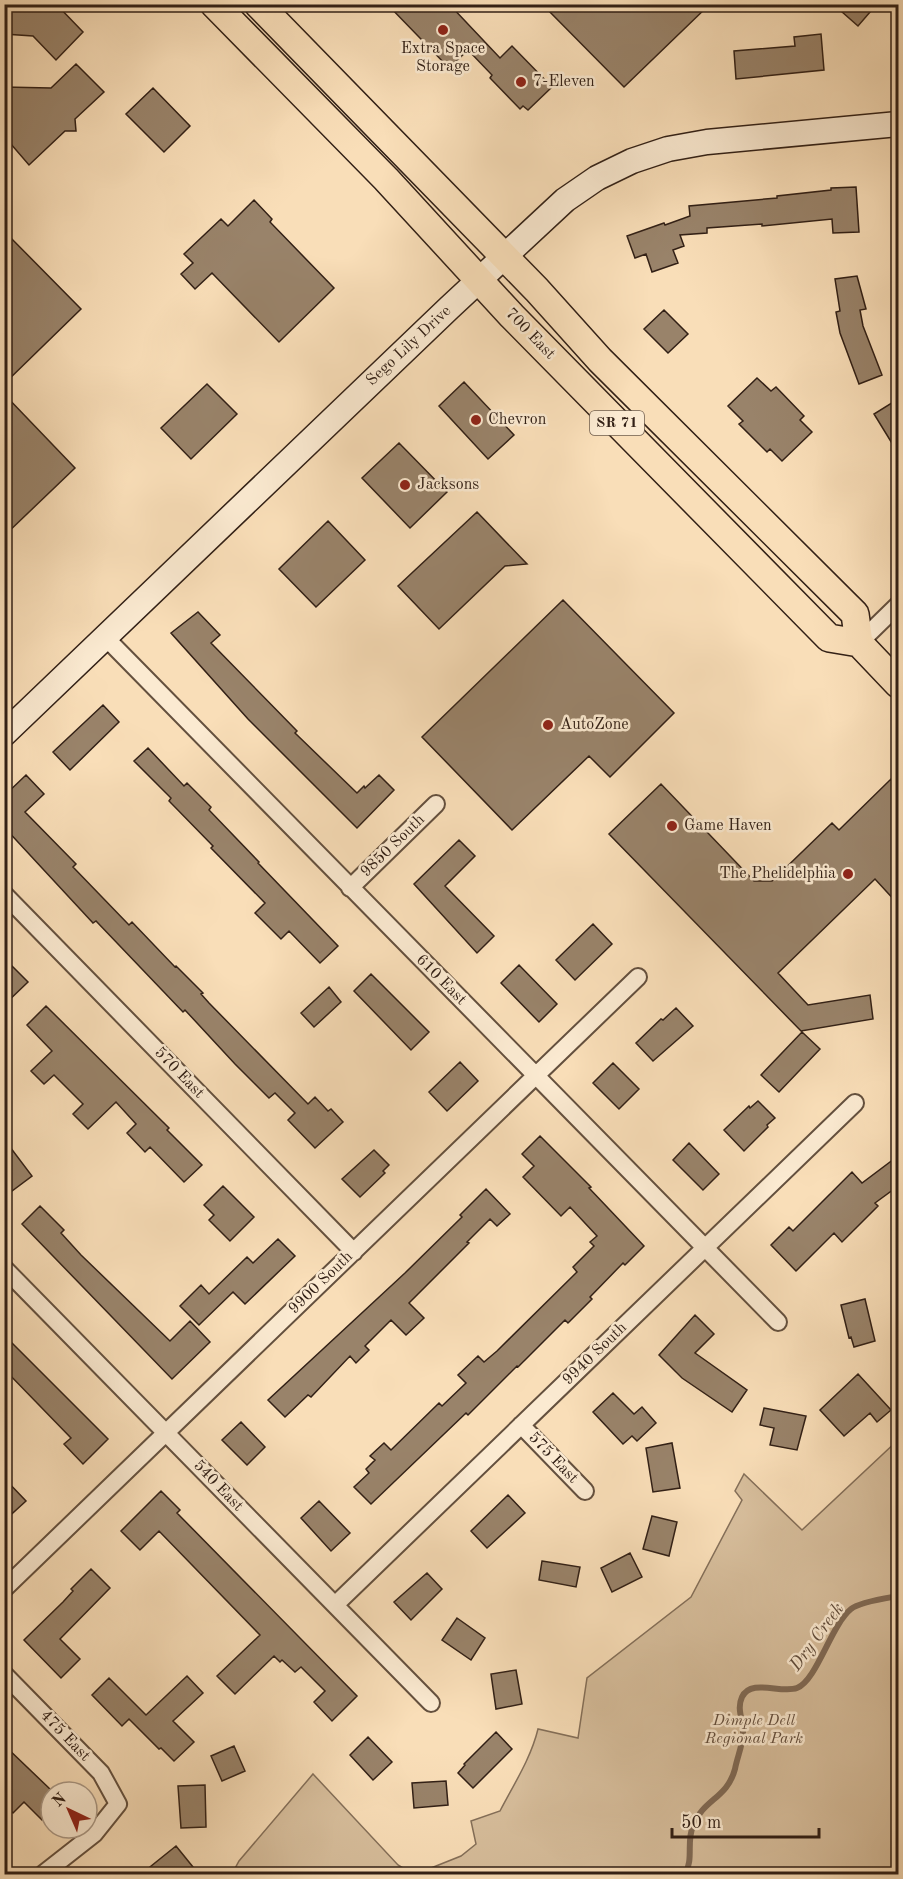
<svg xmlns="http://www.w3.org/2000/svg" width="903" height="1879" font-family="'Old Standard TT',serif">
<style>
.green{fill:#d7be9c;stroke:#846f59;stroke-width:1.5}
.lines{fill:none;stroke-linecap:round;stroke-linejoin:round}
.stream{stroke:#816b56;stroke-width:6}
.building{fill:#99836a;stroke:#322016;stroke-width:1.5}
.minor-casing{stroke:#64503e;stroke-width:20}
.secondary-casing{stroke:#322016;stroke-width:27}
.primary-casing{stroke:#322016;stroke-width:30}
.minor{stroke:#fbead1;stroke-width:16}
.secondary{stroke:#fbead1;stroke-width:24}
.primary{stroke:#f9deb8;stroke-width:27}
.poi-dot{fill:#8f2418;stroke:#fbead1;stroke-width:2}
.labels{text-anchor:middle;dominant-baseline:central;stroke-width:5;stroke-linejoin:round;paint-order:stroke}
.shield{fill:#fbead1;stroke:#6e5d4e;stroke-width:1.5}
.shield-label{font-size:15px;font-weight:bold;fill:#322016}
.poi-label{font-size:16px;fill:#322016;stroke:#fbead1;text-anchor:start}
.street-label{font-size:16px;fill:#322016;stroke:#fbead1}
.park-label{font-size:16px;font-style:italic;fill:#644f3e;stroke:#fbead1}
.water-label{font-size:18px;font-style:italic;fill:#604c3b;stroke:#fbead1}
</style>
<rect width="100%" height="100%" fill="#f9deb8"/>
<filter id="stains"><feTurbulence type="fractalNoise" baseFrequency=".00333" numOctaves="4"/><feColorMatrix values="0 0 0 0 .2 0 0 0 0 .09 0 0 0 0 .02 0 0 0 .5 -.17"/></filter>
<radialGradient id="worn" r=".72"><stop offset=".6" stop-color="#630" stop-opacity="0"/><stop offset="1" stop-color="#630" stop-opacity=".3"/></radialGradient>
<path class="green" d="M 898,1440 L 898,1874 L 416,1874 L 461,1856 L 476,1844 L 471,1821 L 500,1811 C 514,1784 531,1758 538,1729 L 578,1738 L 587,1678 L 691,1597 L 742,1500 L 735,1491 L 744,1474 L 802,1530 Z
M 313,1774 L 398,1865 L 413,1874 L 232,1874 L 239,1861 Z"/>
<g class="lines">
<path class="stream" d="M 685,1874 C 694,1859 686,1842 693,1826 C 703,1799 727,1799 735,1769 C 737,1758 743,1744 743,1733 C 744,1721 736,1710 742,1697 C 751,1678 781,1694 797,1688 C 817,1680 831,1625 851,1609 C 859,1602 887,1598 898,1596"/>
</g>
<path class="building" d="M 4,4 L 56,4 L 83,32 L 56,60 L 33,36 L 4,34 Z
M 387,4 L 449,4 L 500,58 L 512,46 L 552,87 L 528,110 L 523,106 L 520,109 L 490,78 L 492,75 L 468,50 L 449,68 Z
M 542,4 L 710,4 L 624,87 Z
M 833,4 L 877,4 L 858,26 Z
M 821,34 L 824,70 L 736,79 L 734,51 L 795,46 L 794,37 Z
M 76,64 L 104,92 L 75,119 L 76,131 L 65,131 L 29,165 L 4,136 L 4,87 L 51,88 Z
M 153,88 L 190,126 L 164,152 L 126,114 Z
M 856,187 L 859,232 L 833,233 L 832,219 L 762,226 L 762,224 L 707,228 L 707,233 L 680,235 L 684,246 L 673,250 L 678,263 L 652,272 L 646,254 L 635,258 L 627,236 L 664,223 L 665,225 L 690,216 L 689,206 L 777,198 L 777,196 L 831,190 L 831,188 Z
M 254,200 L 272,219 L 270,222 L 334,288 L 279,342 L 212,273 L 195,289 L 181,274 L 193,263 L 184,254 L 221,219 L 228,226 Z
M 4,231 L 81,309 L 4,384 Z
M 857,276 L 866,309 L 860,310 L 863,326 L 882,375 L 859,384 L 840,333 L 836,312 L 840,311 L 835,279 Z
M 664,310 L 688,334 L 668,353 L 644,329 Z
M 757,378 L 771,391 L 776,387 L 804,416 L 800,420 L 812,432 L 782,461 L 770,449 L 767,452 L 739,424 L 743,421 L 728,406 Z
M 464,382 L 514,435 L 488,459 L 439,406 Z
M 207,384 L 237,414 L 191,459 L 161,428 Z
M 4,394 L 75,468 L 4,536 Z
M 898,399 L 898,453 L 874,414 Z
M 399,443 L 447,492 L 410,528 L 362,478 Z
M 477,512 L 527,564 L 505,566 L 439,629 L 398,586 Z
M 328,521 L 365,560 L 316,607 L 279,569 Z
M 563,600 L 674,713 L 610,777 L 589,756 L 512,830 L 422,737 Z
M 198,612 L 220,635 L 211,643 L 297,731 L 295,733 L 357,793 L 364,786 L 365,788 L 379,775 L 394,790 L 357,828 L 248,719 L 171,633 Z
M 103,705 L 119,722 L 70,770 L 53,752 Z
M 148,748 L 184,786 L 187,783 L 211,807 L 209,810 L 259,862 L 258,863 L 338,946 L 320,963 L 289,931 L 281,939 L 255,913 L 265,903 L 211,848 L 213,846 L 169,801 L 171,798 L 134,761 Z
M 26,775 L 44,794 L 25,812 L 76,864 L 73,867 L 129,925 L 132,922 L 175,967 L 176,966 L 203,993 L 201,994 L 209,1003 L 308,1104 L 315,1097 L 328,1111 L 331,1109 L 343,1122 L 315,1148 L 288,1120 L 295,1113 L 275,1093 L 269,1098 L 235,1064 L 185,1010 L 183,1012 L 96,921 L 93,923 L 4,827 L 4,796 Z
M 891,779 L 898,787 L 898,904 L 875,879 L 778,973 L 808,1005 L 870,995 L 873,1019 L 801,1031 L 609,834 L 661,784 L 754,881 L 772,881 L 832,823 L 839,830 Z
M 459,840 L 475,856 L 445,886 L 494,936 L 477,953 L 414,884 Z
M 593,924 L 612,944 L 575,980 L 556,960 Z
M 4,958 L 28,982 L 4,1005 Z
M 519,965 L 557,1004 L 539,1022 L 501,983 Z
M 371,974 L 429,1032 L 411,1050 L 354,991 Z
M 329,987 L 341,1002 L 314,1027 L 301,1013 Z
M 46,1006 L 169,1128 L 167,1130 L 202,1165 L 184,1182 L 150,1147 L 145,1152 L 127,1133 L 136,1124 L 116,1102 L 88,1129 L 73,1114 L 83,1104 L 54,1075 L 44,1084 L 31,1071 L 52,1051 L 27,1025 Z
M 676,1008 L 693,1026 L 653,1061 L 636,1043 L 661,1019 L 663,1020 Z
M 802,1032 L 820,1049 L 779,1092 L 761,1075 Z
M 460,1062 L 478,1081 L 447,1111 L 429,1092 Z
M 613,1063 L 639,1089 L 619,1109 L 593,1083 Z
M 758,1101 L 775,1118 L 767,1125 L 768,1127 L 744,1151 L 724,1130 L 749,1106 L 750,1108 Z
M 540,1136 L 591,1187 L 589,1188 L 644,1246 L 625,1265 L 623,1263 L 590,1297 L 592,1299 L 568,1323 L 565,1320 L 518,1367 L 517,1366 L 468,1415 L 466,1413 L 371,1504 L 354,1487 L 369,1473 L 366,1469 L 375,1460 L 370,1456 L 384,1443 L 391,1450 L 439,1403 L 442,1406 L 466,1383 L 458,1375 L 478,1356 L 484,1362 L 497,1351 L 577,1272 L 573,1267 L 594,1246 L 590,1242 L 597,1236 L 570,1207 L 561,1216 L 523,1177 L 534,1166 L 522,1154 Z
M 4,1139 L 32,1176 L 12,1191 L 4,1182 Z
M 689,1143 L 719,1174 L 703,1190 L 673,1160 Z
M 374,1150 L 389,1165 L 383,1171 L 385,1173 L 360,1197 L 342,1179 Z
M 898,1156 L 898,1186 L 875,1203 L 878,1206 L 842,1242 L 834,1233 L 796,1271 L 771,1245 L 789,1227 L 793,1231 L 852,1172 L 862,1183 Z
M 223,1186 L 254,1217 L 230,1241 L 209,1220 L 214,1215 L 204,1205 Z
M 486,1189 L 510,1214 L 497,1226 L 490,1219 L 467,1242 L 469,1243 L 409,1303 L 424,1318 L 406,1335 L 391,1320 L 365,1346 L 369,1350 L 356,1363 L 350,1356 L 311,1397 L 308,1395 L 285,1417 L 268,1400 L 405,1273 L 462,1217 L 460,1215 Z
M 40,1206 L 64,1230 L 61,1233 L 81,1255 L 170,1341 L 190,1321 L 210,1342 L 172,1379 L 22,1224 Z
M 278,1239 L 295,1256 L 245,1304 L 233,1292 L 199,1325 L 180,1306 L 201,1285 L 209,1294 L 247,1257 L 253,1263 Z
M 865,1299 L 875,1341 L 854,1347 L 851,1337 L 849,1338 L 841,1305 Z
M 695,1315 L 714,1334 L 695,1353 L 747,1390 L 732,1412 L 682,1378 L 659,1355 Z
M 4,1335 L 108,1439 L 83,1464 L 64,1444 L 71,1438 L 4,1369 Z
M 858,1374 L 891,1410 L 877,1422 L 870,1413 L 844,1436 L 820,1410 Z
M 613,1393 L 634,1414 L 642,1407 L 656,1423 L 637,1441 L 632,1436 L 623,1444 L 593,1412 Z
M 764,1408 L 806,1416 L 797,1450 L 770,1445 L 774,1428 L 760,1425 Z
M 241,1422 L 265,1447 L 247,1465 L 222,1440 Z
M 672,1443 L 680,1488 L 653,1492 L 646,1448 Z
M 4,1478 L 26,1501 L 4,1521 Z
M 161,1491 L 180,1510 L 177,1513 L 357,1696 L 332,1721 L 314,1702 L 325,1691 L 301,1667 L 295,1672 L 282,1660 L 280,1662 L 274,1656 L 235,1694 L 217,1676 L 260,1635 L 159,1531 L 140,1550 L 121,1531 Z
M 508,1495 L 525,1513 L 487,1548 L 471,1531 Z
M 319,1501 L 350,1533 L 331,1551 L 301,1518 Z
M 652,1516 L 677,1522 L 669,1556 L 643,1549 Z
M 630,1553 L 642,1577 L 612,1592 L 601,1568 Z
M 542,1561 L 580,1567 L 576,1587 L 539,1580 Z
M 91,1569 L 110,1588 L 60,1639 L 80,1659 L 61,1678 L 24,1640 L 63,1602 L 73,1591 L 71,1589 Z
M 427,1573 L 442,1589 L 411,1620 L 394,1602 Z
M 457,1618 L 485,1638 L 471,1660 L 442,1640 Z
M 516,1670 L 522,1704 L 496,1709 L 491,1674 Z
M 187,1676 L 203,1693 L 173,1721 L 194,1742 L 174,1761 L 161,1748 L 159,1749 L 129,1719 L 122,1726 L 92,1695 L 109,1678 L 146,1715 Z
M 496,1732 L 512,1749 L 473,1788 L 458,1773 L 465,1765 L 464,1764 Z
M 368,1737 L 392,1762 L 373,1780 L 350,1755 Z
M 4,1745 L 51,1790 L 51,1811 L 42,1820 L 24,1802 L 13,1813 L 4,1804 Z
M 234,1746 L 245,1771 L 222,1781 L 211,1756 Z
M 446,1781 L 448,1805 L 414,1808 L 412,1783 Z
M 205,1785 L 206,1827 L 181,1828 L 178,1786 Z
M 176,1846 L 193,1867 L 184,1875 L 140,1875 Z"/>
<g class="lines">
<g class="minor-casing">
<path id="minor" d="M 105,637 L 778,1322
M 859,643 L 898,605
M 350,888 L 436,804
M 4,894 L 354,1252
M 4,1268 L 431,1703
M 521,1425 L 585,1491
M 4,1589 L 638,977
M 335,1605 L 855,1103
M 4,1674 L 101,1773 L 118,1804 L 94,1834 L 43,1874"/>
</g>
<g class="secondary-casing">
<path id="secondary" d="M 4,734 L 449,308 L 565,200 L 597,178 L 632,161 L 668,149 L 707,142 L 898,124"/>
</g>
<g class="primary-casing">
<path id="primary" d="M 214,4 L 386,179 L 512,316 L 829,638 L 859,643 L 898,684
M 258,4 L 537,290 L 600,360 L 855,614 L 859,643"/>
</g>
<use href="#minor" class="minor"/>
<use href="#secondary" class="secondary"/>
<use href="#primary" class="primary"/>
</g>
<g class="poi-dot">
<circle cx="443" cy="30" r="6"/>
<circle cx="521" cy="82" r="6"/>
<circle cx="476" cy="420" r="6"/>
<circle cx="405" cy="485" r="6"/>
<circle cx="548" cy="725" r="6"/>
<circle cx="672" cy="826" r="6"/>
<circle cx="848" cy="874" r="6"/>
</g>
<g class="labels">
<rect class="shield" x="590" y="411" width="54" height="24" rx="4.5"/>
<g class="shield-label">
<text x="617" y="423">SR 71</text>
</g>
<g class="poi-label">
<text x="443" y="49" text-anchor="middle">Extra Space<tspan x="443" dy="18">Storage</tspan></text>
<text x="533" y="82">7-Eleven</text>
<text x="488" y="420">Chevron</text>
<text x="417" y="485">Jacksons</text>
<text x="560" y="725">AutoZone</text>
<text x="684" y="826">Game Haven</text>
<text x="836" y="874" text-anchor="end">The Phelidelphia</text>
</g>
<g class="street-label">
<text transform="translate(530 334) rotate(46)">700 East</text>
<text transform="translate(409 346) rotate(-43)">Sego Lily Drive</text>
<text transform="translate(393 846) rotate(-44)">9850 South</text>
<text transform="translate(441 980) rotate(45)">610 East</text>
<text transform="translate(179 1073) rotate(46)">570 East</text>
<text transform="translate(321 1283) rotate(-44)">9900 South</text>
<text transform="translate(595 1354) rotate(-44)">9940 South</text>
<text transform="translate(553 1458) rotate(46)">575 East</text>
<text transform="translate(218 1486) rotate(46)">540 East</text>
<text transform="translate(65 1736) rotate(46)">475 East</text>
</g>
<g class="park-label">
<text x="754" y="1721">Dimple Dell<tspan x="754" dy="18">Regional Park</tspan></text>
</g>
<g class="water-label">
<text transform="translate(817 1637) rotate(-54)">Dry Creek</text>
</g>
</g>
<rect width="903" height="1879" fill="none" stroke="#f9deb8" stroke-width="24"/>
<rect x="6" y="6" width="891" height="1867" fill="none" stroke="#322016" stroke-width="3"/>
<rect x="12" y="12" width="879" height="1855" fill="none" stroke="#322016" stroke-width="1.5"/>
<g transform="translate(69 1810) rotate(316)"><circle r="28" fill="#fbead1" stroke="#ab9986" stroke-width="1.5"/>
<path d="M0-4.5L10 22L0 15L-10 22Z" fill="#8f2418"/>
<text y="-9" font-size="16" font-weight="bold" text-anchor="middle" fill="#322016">N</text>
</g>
<path d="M672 1828v9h147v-9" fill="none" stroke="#322016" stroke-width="3"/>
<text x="681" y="1828" font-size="18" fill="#322016" stroke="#fbead1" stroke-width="4.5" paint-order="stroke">50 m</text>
<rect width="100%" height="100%" filter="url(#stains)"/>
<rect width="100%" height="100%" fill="url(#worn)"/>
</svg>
